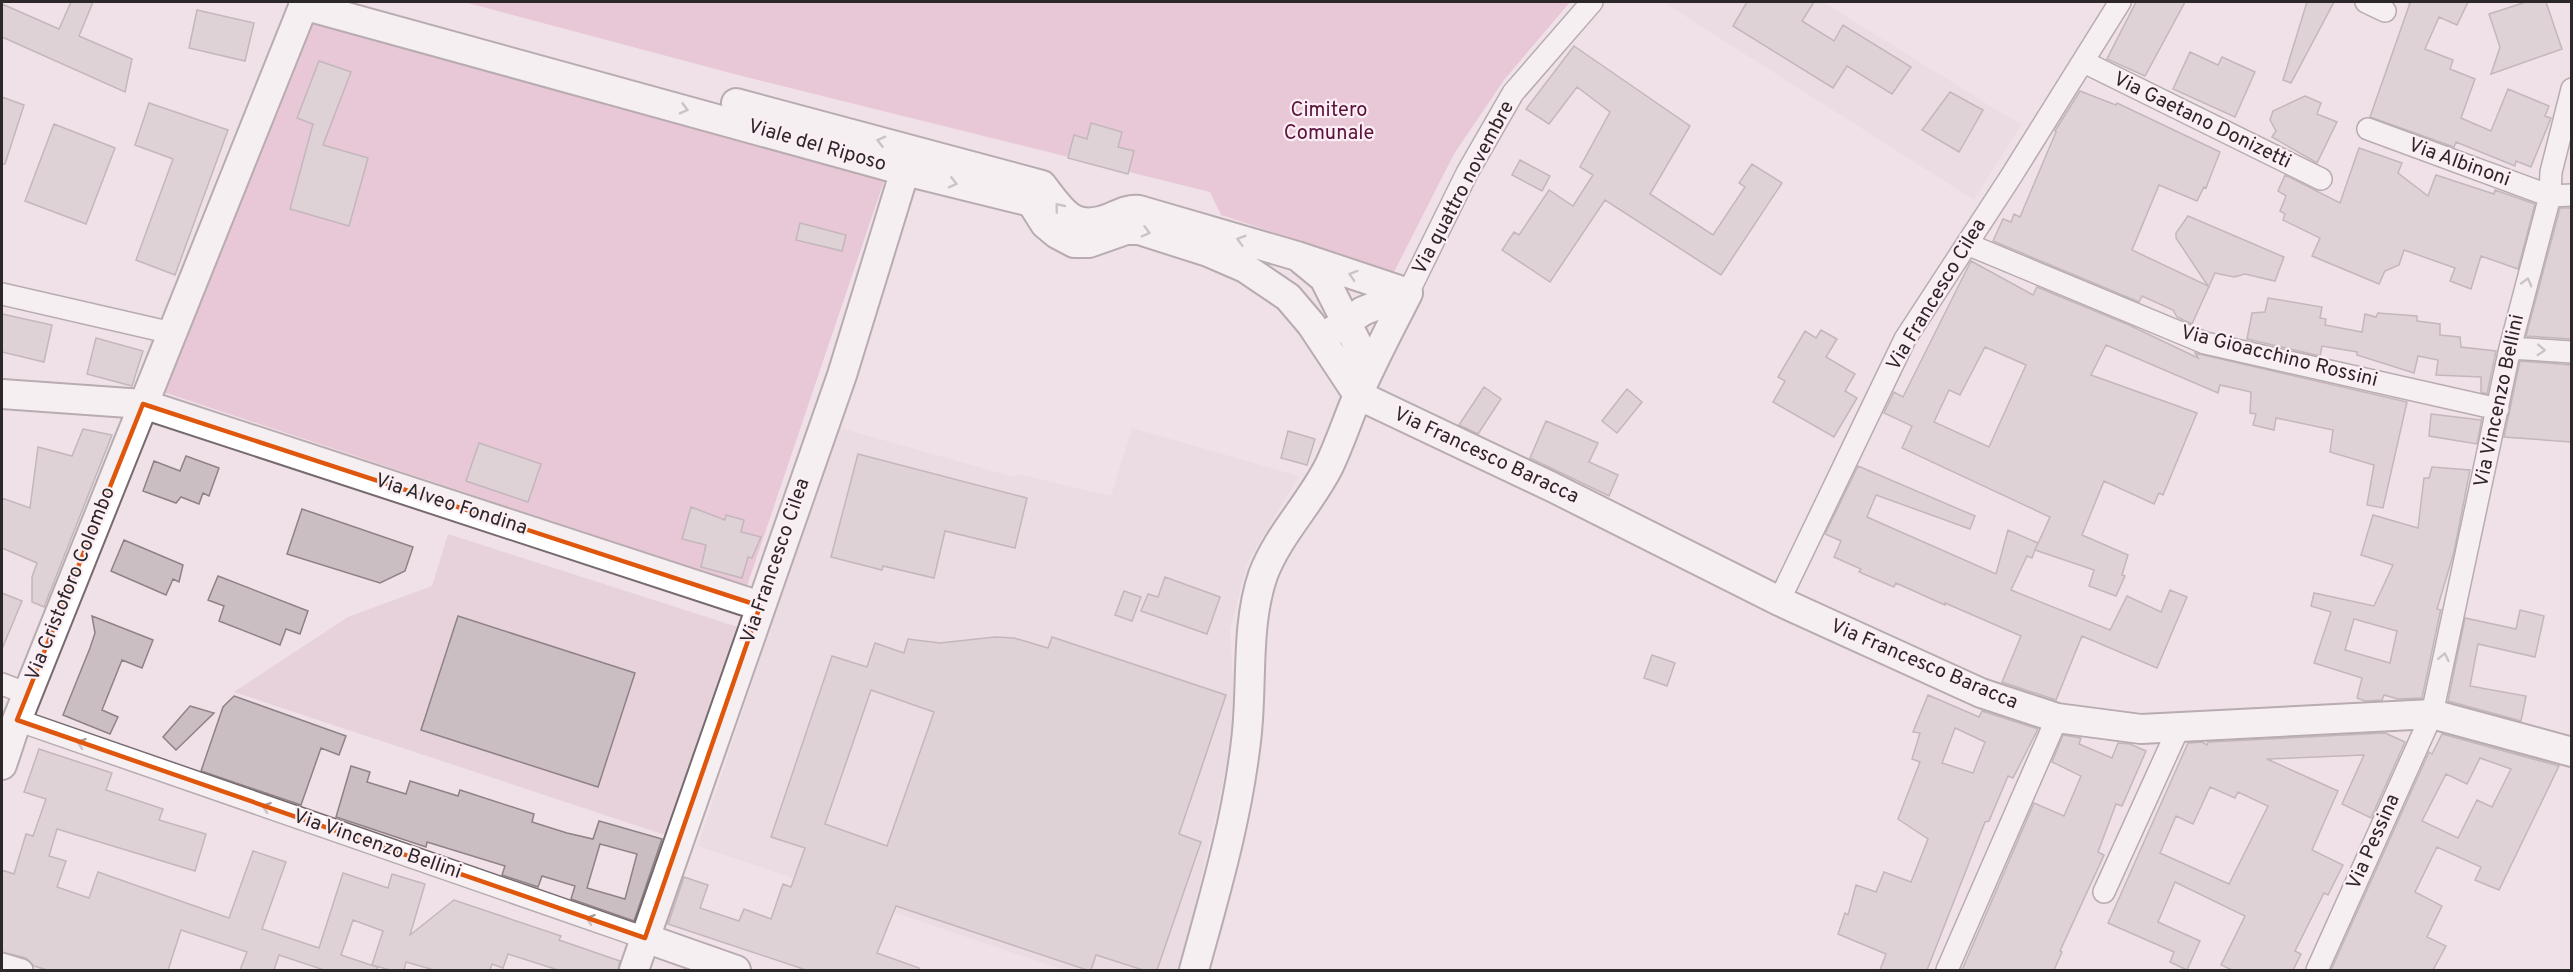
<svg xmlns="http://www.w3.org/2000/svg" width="2573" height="972" font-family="Overpass,sans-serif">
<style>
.built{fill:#e7d2db}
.green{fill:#e0a8c1}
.building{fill:#cbbec3;stroke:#8e8287;stroke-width:1.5;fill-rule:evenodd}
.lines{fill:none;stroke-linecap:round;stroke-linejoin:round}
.street-casing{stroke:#766a6f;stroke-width:24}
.secondary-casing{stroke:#766a6f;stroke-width:32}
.street{stroke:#fff;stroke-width:21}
.secondary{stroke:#fff;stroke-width:28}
.oneway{stroke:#a09e9f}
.marked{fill:none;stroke:#df560d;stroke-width:4.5;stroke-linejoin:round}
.labels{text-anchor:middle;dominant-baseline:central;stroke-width:4.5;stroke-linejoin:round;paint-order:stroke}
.park-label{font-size:20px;fill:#58123b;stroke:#fceef4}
.street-label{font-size:20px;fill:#2c2729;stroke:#fceef4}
</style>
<rect width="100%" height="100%" fill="#efe1e7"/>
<path class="built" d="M 1663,2 L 1823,2 L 2021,125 L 1974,200 Z
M 837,427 L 1014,477 L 1017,474 L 1111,496 L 1132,428 L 1299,476 L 1247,563 L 1230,630 L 1236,725 L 1180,970 L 1064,970 L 698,846 Z
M 448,534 L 738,627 L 665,835 L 234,692 L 348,617 L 432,586 Z"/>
<path class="green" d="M 464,2 L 1570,2 L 1504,80 L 1454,154 L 1394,272 L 1221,215 L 1210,192 L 738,75 Z
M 309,19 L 885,178 L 747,586 L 163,392 Z"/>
<path class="building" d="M 71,2 L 93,2 L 79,36 L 132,59 L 125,92 L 2,37 L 2,4 L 59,29 Z
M 1747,2 L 1814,2 L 1802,21 L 1834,41 L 1843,25 L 1911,67 L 1892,94 L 1847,66 L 1833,88 L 1733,26 Z
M 2136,2 L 2185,2 L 2145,76 L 2107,59 Z
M 2307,2 L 2334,2 L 2291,83 L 2283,80 Z
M 2406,2 L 2468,2 L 2457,25 L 2439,17 L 2425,49 L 2453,60 L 2450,69 L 2475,79 L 2461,118 L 2491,131 L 2508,89 L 2549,106 L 2545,116 L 2551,118 L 2531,167 L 2516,161 L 2515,166 L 2456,142 L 2454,147 L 2370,117 L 2410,3 Z
M 2526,2 L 2546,2 L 2562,49 L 2491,74 L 2500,47 L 2489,14 Z
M 197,10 L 254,23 L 245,61 L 189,48 Z
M 1574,46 L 1690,126 L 1650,194 L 1713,235 L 1745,187 L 1739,183 L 1752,164 L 1782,183 L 1721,275 L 1605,200 L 1550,282 L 1502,250 L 1514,232 L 1519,235 L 1549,190 L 1573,206 L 1593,175 L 1580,167 L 1610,112 L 1577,87 L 1549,124 L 1526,109 Z
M 2190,52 L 2218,65 L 2222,57 L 2255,72 L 2235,117 L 2173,89 Z
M 319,61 L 351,72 L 323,145 L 368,158 L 349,226 L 290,209 L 313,124 L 297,118 Z
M 2080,91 L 2116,105 L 2117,103 L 2220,152 L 2206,188 L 2204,187 L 2197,201 L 2159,185 L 2132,250 L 2208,286 L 2176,238 L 2176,233 L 2188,216 L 2284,257 L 2275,281 L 2245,274 L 2234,277 L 2215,273 L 2192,324 L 2177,317 L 2173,310 L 2142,296 L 2139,302 L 1993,241 L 2003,219 L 2011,222 L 2014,214 L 2020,217 L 2056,132 L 2055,131 Z
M 1950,92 L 1983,110 L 1959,152 L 1922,130 Z
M 2305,96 L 2321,103 L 2317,114 L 2337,122 L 2317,163 L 2272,137 L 2276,131 L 2270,120 L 2273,111 Z
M 2,97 L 24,105 L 5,164 L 2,164 Z
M 149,103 L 228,130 L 175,275 L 136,260 L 173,159 L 135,145 Z
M 1091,123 L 1122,132 L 1118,147 L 1134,151 L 1128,174 L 1068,158 L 1074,135 L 1087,139 Z
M 54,124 L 115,148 L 86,224 L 25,201 Z
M 2359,148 L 2402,163 L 2398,173 L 2428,196 L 2436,175 L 2494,194 L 2495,190 L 2535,204 L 2518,269 L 2481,256 L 2471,289 L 2450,281 L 2455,268 L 2404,250 L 2399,265 L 2385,271 L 2379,284 L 2312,256 L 2320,238 L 2283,220 L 2285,214 L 2280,211 L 2286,196 L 2278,191 L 2285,175 L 2340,203 Z
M 1520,160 L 1550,176 L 1542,191 L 1512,175 Z
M 2560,208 L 2571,208 L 2571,339 L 2526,336 Z
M 800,223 L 846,235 L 842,251 L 796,240 Z
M 1971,261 L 2033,295 L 2037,287 L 2129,325 L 2198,358 L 2195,353 L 2407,402 L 2383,508 L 2367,505 L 2374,465 L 2330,452 L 2333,430 L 2276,418 L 2274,430 L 2253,425 L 2256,414 L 2250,413 L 2251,392 L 2220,385 L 2218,393 L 2106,345 L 2091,375 L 2197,413 L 2163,495 L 2159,493 L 2154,504 L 2104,481 L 2082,535 L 2128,555 L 2122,575 L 2125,576 L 2116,596 L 2089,586 L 2094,570 L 2035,550 L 2032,558 L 2027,556 L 2011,590 L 2110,630 L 2127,596 L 2161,612 L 2170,590 L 2187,597 L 2157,668 L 2082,636 L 2056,700 L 2002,682 L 2021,636 L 1945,603 L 1945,605 L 1896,583 L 1894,587 L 1859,572 L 1861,569 L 1834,557 L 1841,541 L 1825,534 L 1858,466 L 1975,516 L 1970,529 L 1876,495 L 1867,517 L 1996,574 L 2008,530 L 2038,543 L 2035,550 L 2050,517 L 1902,448 L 1912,426 L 1884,413 L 1894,392 L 1903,397 ZM 1985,347 L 2026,365 L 1989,447 L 1934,422 L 1949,390 L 1960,395 Z
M 2268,298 L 2322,307 L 2320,318 L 2326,319 L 2325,325 L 2362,332 L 2365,314 L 2376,317 L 2378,313 L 2417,316 L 2417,321 L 2440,324 L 2440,335 L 2460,337 L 2461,347 L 2496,351 L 2487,394 L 2481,392 L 2481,377 L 2436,375 L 2438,360 L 2418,356 L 2414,373 L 2357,355 L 2357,352 L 2322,346 L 2320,356 L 2247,339 L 2252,313 L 2265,312 Z
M 2,314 L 52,325 L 44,362 L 2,352 Z
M 1821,330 L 1837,339 L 1826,357 L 1855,374 L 1845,391 L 1857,398 L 1834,437 L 1773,402 L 1785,381 L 1778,377 L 1805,331 L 1816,338 Z
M 96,338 L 143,351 L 132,386 L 87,374 Z
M 2520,361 L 2571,365 L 2571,442 L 2504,437 Z
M 1484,387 L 1501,399 L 1478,434 L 1459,425 Z
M 1627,389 L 1642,402 L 1617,433 L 1602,421 Z
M 2431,414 L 2481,420 L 2482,418 L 2477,444 L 2429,436 Z
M 1546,421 L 1598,443 L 1589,462 L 1618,475 L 1609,496 L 1530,458 Z
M 83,429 L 112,435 L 44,607 L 32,602 L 32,577 L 37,563 L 2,548 L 2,498 L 30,508 L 38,447 L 72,456 Z
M 1288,431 L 1315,439 L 1307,465 L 1281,458 Z
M 479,443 L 541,464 L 528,502 L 466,481 Z
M 858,454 L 1027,498 L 1015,548 L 945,531 L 934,578 L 883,566 L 882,570 L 831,557 Z
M 186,456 L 219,468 L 209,496 L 203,493 L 199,504 L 181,497 L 176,503 L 143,491 L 154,461 L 180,471 Z
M 2432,467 L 2470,470 L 2454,552 L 2437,609 L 2441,610 L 2440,613 L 2422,698 L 2398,699 L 2384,695 L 2382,700 L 2365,701 L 2357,698 L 2362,678 L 2314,663 L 2331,612 L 2311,606 L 2314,593 L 2374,606 L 2393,565 L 2361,555 L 2373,515 L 2418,528 L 2424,478 L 2429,478 ZM 2354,619 L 2397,631 L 2390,663 L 2345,650 Z
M 691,507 L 725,520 L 726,515 L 744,520 L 741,532 L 761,537 L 752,558 L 748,557 L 742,578 L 701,567 L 706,545 L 682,539 Z
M 302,509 L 413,547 L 405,571 L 380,583 L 287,554 Z
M 124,540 L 183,565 L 179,582 L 173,579 L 166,595 L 111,571 Z
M 218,576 L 308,611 L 300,634 L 286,629 L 280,645 L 219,621 L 224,606 L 208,600 Z
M 1165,577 L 1220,597 L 1207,634 L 1141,611 L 1148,594 L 1158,597 Z
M 1124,591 L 1141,597 L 1132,621 L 1115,615 Z
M 2,593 L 22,601 L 2,649 Z
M 2520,610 L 2544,616 L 2535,657 L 2478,644 L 2470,686 L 2526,696 L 2521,721 L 2448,701 L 2465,618 L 2516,629 Z
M 92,616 L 153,640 L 142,668 L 122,660 L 102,710 L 118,717 L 110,734 L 63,715 L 90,648 L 95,633 Z
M 458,616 L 635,673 L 598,787 L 421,730 Z
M 995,637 L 1014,638 L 1048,648 L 1052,637 L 1226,695 L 1179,834 L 1201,842 L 1157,970 L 1143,970 L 1096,955 L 1091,970 L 1087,970 L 896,906 L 877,953 L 919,968 L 919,970 L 806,970 L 668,924 L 684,877 L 708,885 L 700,908 L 739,921 L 744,909 L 771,919 L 783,884 L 791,887 L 805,848 L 771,837 L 832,656 L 867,667 L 875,643 L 904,653 L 908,639 L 940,643 ZM 871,690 L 934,712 L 887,846 L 825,824 Z
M 1652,655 L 1675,663 L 1667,686 L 1644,678 Z
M 1928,695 L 1979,717 L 1982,711 L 2038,729 L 2013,778 L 2008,776 L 1989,821 L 1985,822 L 1927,970 L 1880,970 L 1886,954 L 1838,934 L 1845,913 L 1848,915 L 1856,885 L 1876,892 L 1884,872 L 1911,882 L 1928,839 L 1898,819 L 1920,762 L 1912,759 L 1920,733 L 1913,732 ZM 1955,728 L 1985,742 L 1973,773 L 1942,763 Z
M 234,696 L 346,736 L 339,755 L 321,748 L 301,805 L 201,771 L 223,707 Z
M 190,706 L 214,713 L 176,750 L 163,737 Z
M 2385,733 L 2405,742 L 2371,818 L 2342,804 L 2364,755 L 2267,759 L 2338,791 L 2312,850 L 2343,865 L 2328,895 L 2324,893 L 2295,951 L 2301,954 L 2293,970 L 2232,970 L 2221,965 L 2245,916 L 2175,882 L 2158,922 L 2200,941 L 2187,970 L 2170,962 L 2174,952 L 2108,923 L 2188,743 L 2202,742 L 2207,745 L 2208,742 ZM 2210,787 L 2235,798 L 2238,792 L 2268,806 L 2229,884 L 2160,853 L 2176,816 L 2193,824 Z
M 2442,734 L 2559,766 L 2499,890 L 2475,880 L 2481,867 L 2437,847 L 2415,892 L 2442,906 L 2427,937 L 2446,946 L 2433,970 L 2331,970 L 2429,752 L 2432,754 ZM 2480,758 L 2511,769 L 2492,807 L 2477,800 L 2458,838 L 2422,821 L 2446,774 L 2467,784 Z
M 2063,735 L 2081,738 L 2079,744 L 2112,758 L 2118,743 L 2130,744 L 2146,751 L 2122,806 L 2116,804 L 2098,852 L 2104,855 L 2060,951 L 2062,952 L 2054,970 L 1962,970 L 2034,803 L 2064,816 L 2081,776 L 2052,762 Z
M 39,749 L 112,773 L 106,790 L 163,809 L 159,820 L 206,834 L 195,871 L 57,829 L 49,856 L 66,861 L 57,887 L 89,898 L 98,872 L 229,918 L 253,851 L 286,862 L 262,929 L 319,948 L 343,873 L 388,888 L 392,874 L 425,884 L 410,935 L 454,900 L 561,936 L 559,940 L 620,961 L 618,970 L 558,970 L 508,954 L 503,968 L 492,964 L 490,970 L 434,970 L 406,962 L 404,970 L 390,970 L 372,965 L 383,931 L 353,920 L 341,955 L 377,967 L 377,970 L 324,970 L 279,955 L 274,970 L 240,970 L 247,952 L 181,930 L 168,970 L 47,970 L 34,966 L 26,958 L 2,952 L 2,870 L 14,874 L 26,834 L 33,836 L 46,799 L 24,792 Z
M 351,766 L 370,772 L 367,782 L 406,794 L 410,781 L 458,796 L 460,790 L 534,814 L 532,822 L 567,833 L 593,839 L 599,821 L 662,839 L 634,921 L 571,899 L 575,886 L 542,876 L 538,887 L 502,875 L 505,866 L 427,842 L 426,847 L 336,817 ZM 600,844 L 637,854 L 625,899 L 587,888 Z"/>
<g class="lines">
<g class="street-casing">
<path id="street" d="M 2366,2 L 2385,11
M 2084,62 L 2321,179
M 2368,129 L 2550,196 L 2572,195
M 1967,244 L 2205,343 L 2498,409
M 1408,293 L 1467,173 L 1513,93 L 1592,2
M 2,294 L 172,333
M 2510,348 L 2572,352
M 1779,601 L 1905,339 L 2010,178 L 2120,2
M 2,684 L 28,694
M 17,720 L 645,938
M 2104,892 L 2179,727
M 2,964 L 22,970
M 1947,970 L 2057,718
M 2317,970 L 2432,714 L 2510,348 L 2550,196 L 2551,172 L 2572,89"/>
</g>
<g class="secondary-casing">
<path id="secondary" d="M 303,5 L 905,171 L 1031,202 L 1045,224 L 1057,234 L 1074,243 L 1089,243 L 1126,230 L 1139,230 L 1208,252 L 1245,268 L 1288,297 L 1311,324 L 1358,395 L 1552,487 L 1779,601 L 1981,693 L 2057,718 L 2141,729 L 2432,714 L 2572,752
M 736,103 L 1042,185 C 1063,212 1073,233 1112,217 C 1121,213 1128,209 1139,210 L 1297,256 L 1408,293
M 1302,260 L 1324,278 L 1370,369
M 1331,332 L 1363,311 L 1408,293
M 2,394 L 143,404 L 760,606
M 2,765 L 17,720 L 305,2
M 645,938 L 736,970
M 634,970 L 842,375 L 910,154
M 1194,970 C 1215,894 1237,820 1246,741 C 1253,687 1245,628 1263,575 C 1278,535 1310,504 1329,466 C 1340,443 1348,418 1358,395 C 1373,360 1391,327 1408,293"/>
</g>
<use href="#street" class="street"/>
<use href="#secondary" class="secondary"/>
</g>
<defs><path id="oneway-chevron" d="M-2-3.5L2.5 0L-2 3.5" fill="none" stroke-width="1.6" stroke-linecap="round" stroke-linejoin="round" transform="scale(1.5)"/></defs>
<g class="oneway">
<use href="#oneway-chevron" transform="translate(684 109) rotate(15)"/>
<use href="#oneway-chevron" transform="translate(881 141) rotate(-165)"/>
<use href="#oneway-chevron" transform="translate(953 183) rotate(14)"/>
<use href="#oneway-chevron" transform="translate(1059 207) rotate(-129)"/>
<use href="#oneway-chevron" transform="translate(1146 232) rotate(15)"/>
<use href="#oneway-chevron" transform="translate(1241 240) rotate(-164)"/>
<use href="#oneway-chevron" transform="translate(1353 275) rotate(-162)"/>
<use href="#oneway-chevron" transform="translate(2527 282) rotate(-75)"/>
<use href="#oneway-chevron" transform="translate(2541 350) rotate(3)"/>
<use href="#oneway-chevron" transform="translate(2444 657) rotate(-78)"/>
<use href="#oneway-chevron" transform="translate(81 743) rotate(-161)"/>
<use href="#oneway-chevron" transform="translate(266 807) rotate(-161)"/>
<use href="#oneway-chevron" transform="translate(590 919) rotate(-161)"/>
</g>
<path d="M0 0H2573V972H0ZM 143,404 L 760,606 L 645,938 L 17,720 Z" fill="#efe1e7" fill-opacity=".55" fill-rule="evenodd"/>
<path class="marked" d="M 143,404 L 760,606 L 645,938 L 17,720 Z"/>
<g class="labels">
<g class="park-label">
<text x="1329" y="111">Cimitero<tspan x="1329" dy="23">Comunale</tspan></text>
</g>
<g class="street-label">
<text transform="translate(2202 121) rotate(26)">Via Gaetano Donizetti</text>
<text transform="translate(817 146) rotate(16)">Viale del Riposo</text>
<text transform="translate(2459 163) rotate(20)">Via Albinoni</text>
<text transform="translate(1464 188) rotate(-62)">Via quattro novembre</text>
<text transform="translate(1937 295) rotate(-59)">Via Francesco Cilea</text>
<text transform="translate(2279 357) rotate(14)">Via Gioacchino Rossini</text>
<text transform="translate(2500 401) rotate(-78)">Via Vincenzo Bellini</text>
<text transform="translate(1486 456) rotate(25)">Via Francesco Baracca</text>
<text transform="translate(451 505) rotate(18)">Via Alveo Fondina</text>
<text transform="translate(776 561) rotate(-71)">Via Francesco Cilea</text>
<text transform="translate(71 584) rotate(-68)">Via Cristoforo Colombo</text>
<text transform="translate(1924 665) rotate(23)">Via Francesco Baracca</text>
<text transform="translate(2374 842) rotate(-66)">Via Pessina</text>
<text transform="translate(377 845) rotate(19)">Via Vincenzo Bellini</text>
</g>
</g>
<rect width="2573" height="972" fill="none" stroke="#2c2729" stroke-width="6"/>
</svg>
